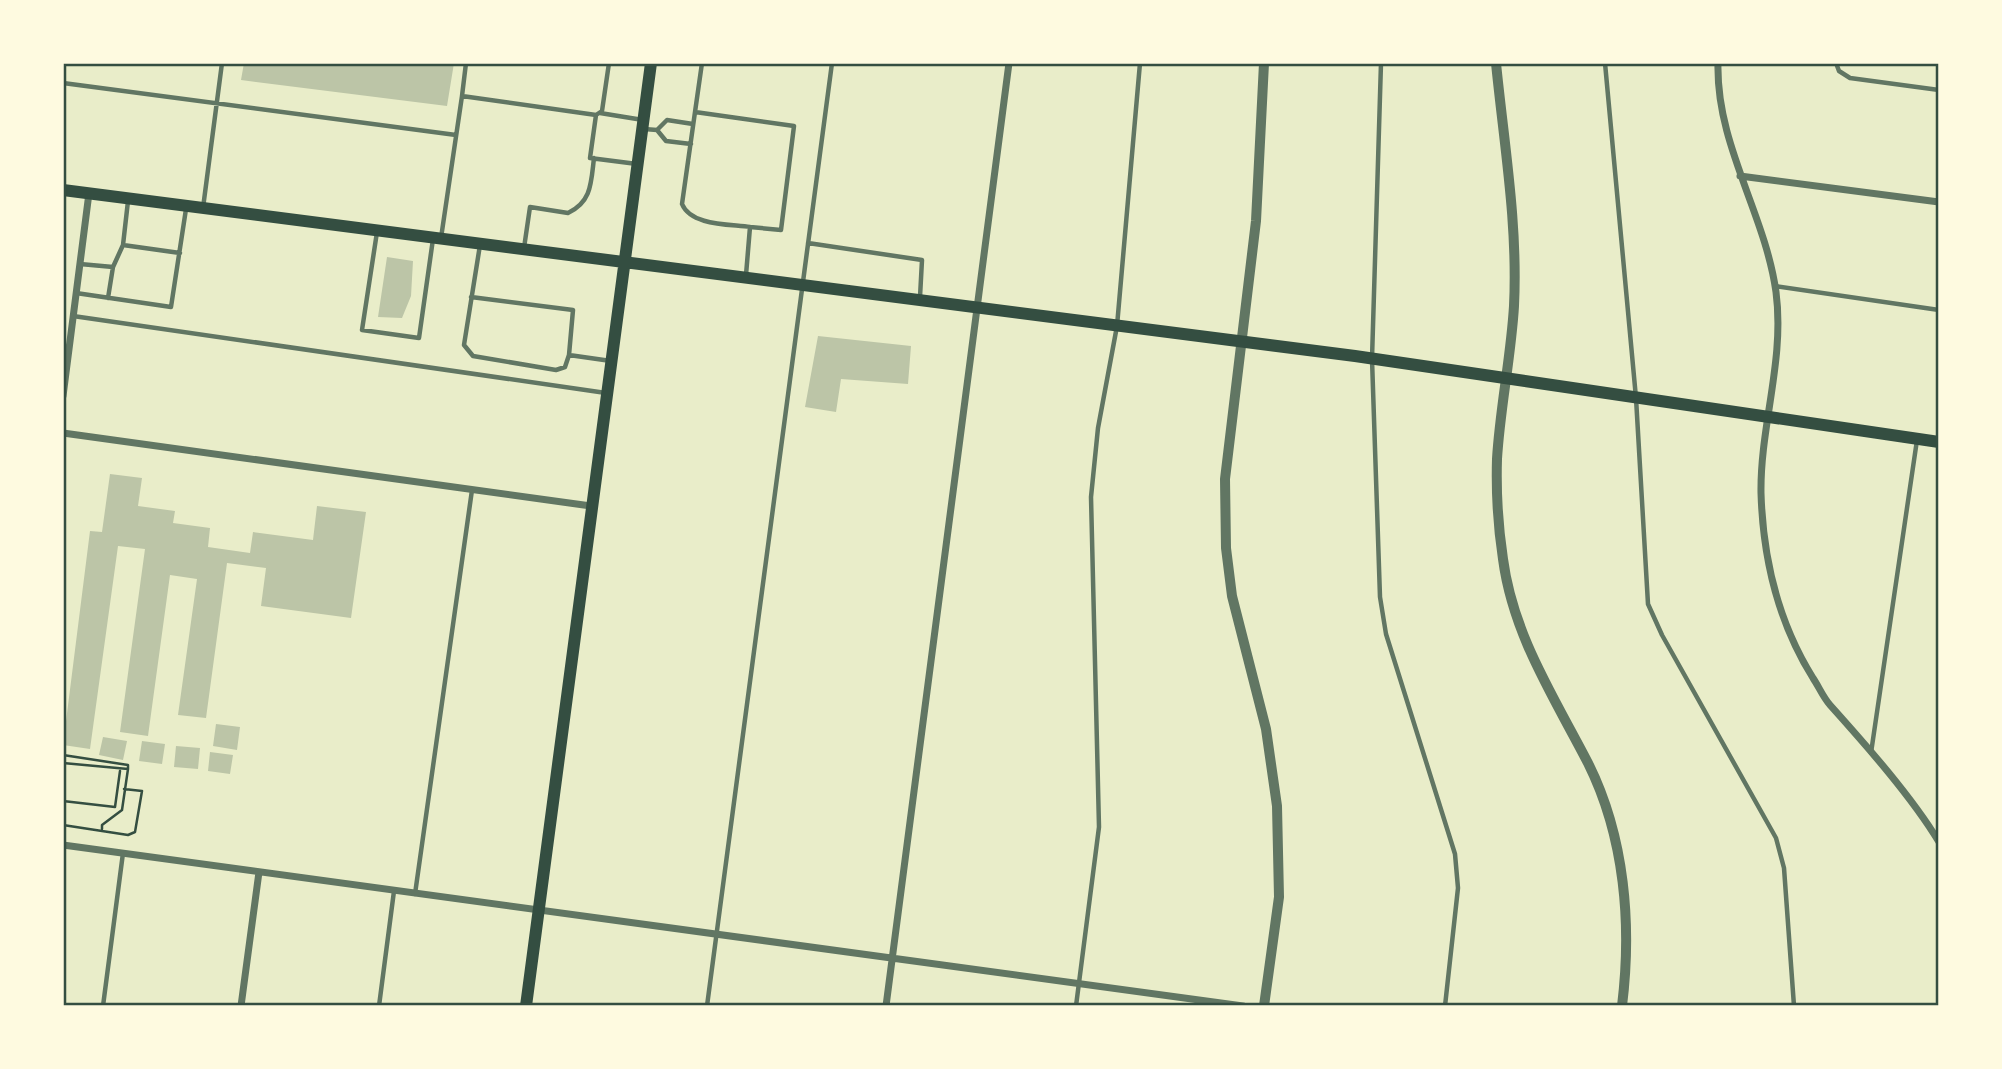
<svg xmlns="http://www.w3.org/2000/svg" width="2002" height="1069" font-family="'Noto Sans',sans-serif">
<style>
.building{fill:#bcc5a7}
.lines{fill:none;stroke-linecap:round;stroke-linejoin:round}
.path{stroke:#344e41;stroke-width:2.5}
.service{stroke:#617663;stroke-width:4.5}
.minor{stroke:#617663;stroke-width:7}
.tertiary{stroke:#617663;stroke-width:10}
.secondary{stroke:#344e41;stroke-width:12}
.neatline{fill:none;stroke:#344e41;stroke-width:2.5}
</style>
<rect width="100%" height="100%" fill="#e9edc9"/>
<path class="building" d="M 244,63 L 454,63 L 447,106 L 241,80 Z
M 387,257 L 413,261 L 411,296 L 402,318 L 378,317 Z
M 818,336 L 911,346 L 908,384 L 841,379 L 836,412 L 805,407 Z
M 110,474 L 142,478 L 138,506 L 175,511 L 173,523 L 210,528 L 208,547 L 250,553 L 253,532 L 313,540 L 317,506 L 366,512 L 351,618 L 261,606 L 266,568 L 227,563 L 206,718 L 178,715 L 197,579 L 170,575 L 148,736 L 120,732 L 145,549 L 118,546 L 90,749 L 63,745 L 90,531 L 102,532 Z
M 216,724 L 240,727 L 237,750 L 213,746 Z
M 103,737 L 127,741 L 123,760 L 99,755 Z
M 142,741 L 165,744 L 162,764 L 139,761 Z
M 176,746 L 200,748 L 198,769 L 174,767 Z
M 210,752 L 233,755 L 230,774 L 208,771 Z"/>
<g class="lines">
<path class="path" d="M 63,755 L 128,765 L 128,769
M 63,763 L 128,769
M 63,801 L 115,807 L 120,771
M 63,825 L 128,835 L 135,832 L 142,791 L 124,789
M 102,829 L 102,825 L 122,810 L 128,769"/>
<path class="service" d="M 1381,63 L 1372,359 L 1380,597 L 1386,634 L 1455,854 L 1458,888 L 1445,1006
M 1605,63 L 1636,398 L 1648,604 L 1662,635 L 1776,838 L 1784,868 L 1794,1006
M 1836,63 L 1839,71 L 1850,78 L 1939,90
M 63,83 L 456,135
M 462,96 L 466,63
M 695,112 L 702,63
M 600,113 L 643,120
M 596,115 L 590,158 L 637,164
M 644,129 L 657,130 L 666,141 L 691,144
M 657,130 L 667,120 L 693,124
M 203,208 L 222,63
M 377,232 L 362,330 L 419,338 L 433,239
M 441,238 L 462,96 L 596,115 L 602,111 L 609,63
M 808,243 L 922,260 L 920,297
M 123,245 L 180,253
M 480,245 L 464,345 L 473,356 L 556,370 L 565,367 L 569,355 L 611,361
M 524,248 L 530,207 L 568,213 C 592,202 591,182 594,158
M 80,264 L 113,267
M 746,275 L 750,227 L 781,230 L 794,126 L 695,112 L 682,204 C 691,226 730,224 750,227
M 1775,286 L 1939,310
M 76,293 L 171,307 L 186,209
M 471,297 L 573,310 L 569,355
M 108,298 L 113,267 L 123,245 L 128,201
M 73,316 L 606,393
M 1871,753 L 1917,440
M 415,894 L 472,490
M 103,1006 L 123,853
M 379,1006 L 394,891
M 707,1006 L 832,63
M 1076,1006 L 1099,827 L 1091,497 L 1098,428 L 1117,326 L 1140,63"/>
<path class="minor" d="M 1718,63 C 1716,145 1765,213 1776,292 C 1785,360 1760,426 1761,493 C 1763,559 1778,622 1813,678 C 1819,687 1823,697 1830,705 C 1865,744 1912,797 1939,842
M 1740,176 L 1939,202
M 63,396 L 89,193
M 63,433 L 591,506
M 63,845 L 1243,1006
M 241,1006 L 259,872
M 886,1006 L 1009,63"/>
<path class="tertiary" d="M 1264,63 L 1256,221 L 1225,479 L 1226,548 L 1232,596 L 1266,729 L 1277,806 L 1279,897 L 1264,1006
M 1496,63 C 1504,144 1518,224 1514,306 C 1511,357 1500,408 1497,459 C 1496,492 1498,526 1503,559 C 1513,635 1554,697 1588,763 C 1625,837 1632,925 1622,1006"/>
<path class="secondary" d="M 63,190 L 1355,356 L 1939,442
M 526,1006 L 651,63"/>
</g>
<rect width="2002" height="1069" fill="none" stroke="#fefae0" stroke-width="130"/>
<rect x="65" y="65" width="1872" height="939" class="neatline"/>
</svg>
